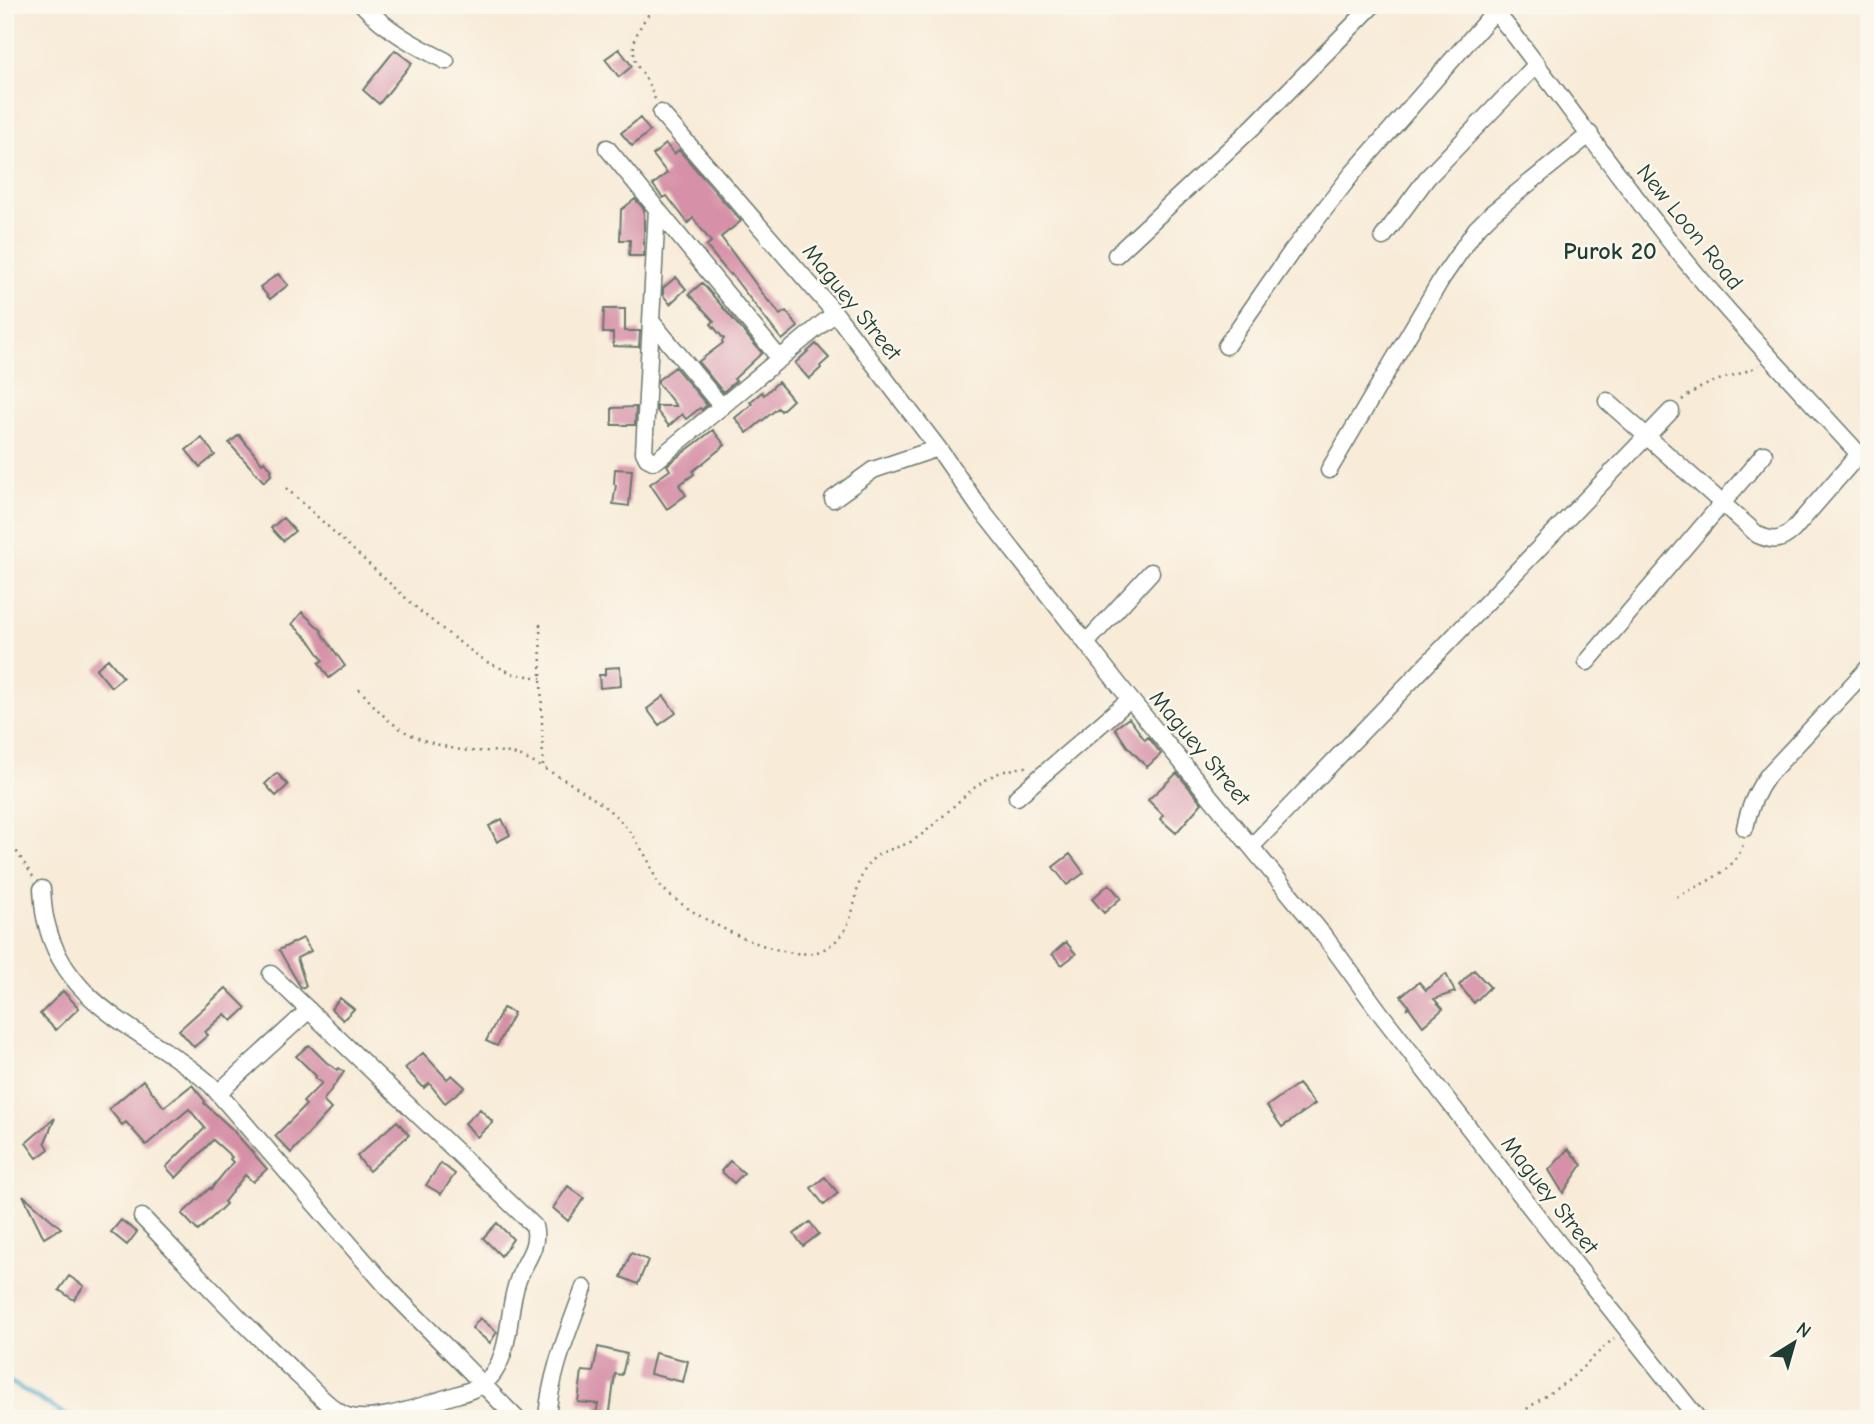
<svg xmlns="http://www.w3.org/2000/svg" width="1874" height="1424" font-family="'Comic Neue',sans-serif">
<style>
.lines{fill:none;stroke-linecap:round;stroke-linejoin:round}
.stream{stroke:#48a6c7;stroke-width:4.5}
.building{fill:#d691a8}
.minor-casing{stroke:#6b7a6d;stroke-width:19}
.path{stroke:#6b7a6d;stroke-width:2.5;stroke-dasharray:2 5;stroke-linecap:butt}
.minor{stroke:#fff;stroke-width:16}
.labels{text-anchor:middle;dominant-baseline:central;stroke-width:5;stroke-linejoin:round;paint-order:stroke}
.street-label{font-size:23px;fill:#1f3d34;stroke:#fbf7ec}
.neighbourhood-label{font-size:24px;font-weight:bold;fill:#1f3d34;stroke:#fbf7ec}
</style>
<rect width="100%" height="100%" fill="#fbf7ec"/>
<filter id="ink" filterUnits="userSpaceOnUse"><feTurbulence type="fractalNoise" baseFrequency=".0143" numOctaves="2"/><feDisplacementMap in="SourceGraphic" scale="14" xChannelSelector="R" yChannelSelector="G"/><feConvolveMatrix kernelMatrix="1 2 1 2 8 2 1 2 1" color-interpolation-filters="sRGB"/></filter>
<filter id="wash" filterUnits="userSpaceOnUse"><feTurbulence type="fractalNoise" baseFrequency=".00686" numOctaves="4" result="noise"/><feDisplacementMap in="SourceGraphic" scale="28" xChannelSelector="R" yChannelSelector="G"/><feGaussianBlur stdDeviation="1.57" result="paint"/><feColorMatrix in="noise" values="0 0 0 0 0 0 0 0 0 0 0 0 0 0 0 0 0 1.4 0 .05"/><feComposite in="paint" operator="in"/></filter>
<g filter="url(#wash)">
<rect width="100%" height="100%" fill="#f8ebd8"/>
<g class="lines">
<path class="stream" d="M 5,1379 L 73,1419"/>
</g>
<g id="blocks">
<path class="building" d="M 619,49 L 632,66 L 619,77 L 605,59 Z
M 395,50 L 412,63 L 379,104 L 363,90 Z
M 640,118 L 650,131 L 632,146 L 621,133 Z
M 666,144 L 674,154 L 679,150 L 741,221 L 721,237 L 769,302 L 770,301 L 780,315 L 786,311 L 798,327 L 782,340 L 731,274 L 730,275 L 706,246 L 711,242 L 693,218 L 688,223 L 667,196 L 663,198 L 653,185 L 667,173 L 653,155 Z
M 635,199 L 644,209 L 644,256 L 629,256 L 630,240 L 620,240 L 621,210 Z
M 278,274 L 288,285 L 270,299 L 260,287 Z
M 676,277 L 686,289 L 670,304 L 663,295 L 663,288 Z
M 702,283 L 762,353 L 734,379 L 736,381 L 723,392 L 698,362 L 723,343 L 722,341 L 724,339 L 711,324 L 714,321 L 689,294 Z
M 604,309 L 625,309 L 625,331 L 640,331 L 639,347 L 613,346 L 613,333 L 603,333 Z
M 816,344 L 829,358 L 820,366 L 821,368 L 809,379 L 795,363 Z
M 675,367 L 707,405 L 702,410 L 700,408 L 686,419 L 682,414 L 669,426 L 657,411 L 657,406 L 676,406 L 658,383 L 658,380 Z
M 778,382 L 793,400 L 781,411 L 778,408 L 747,433 L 735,418 L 752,404 L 750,402 L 762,392 L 764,395 Z
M 636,407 L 635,425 L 612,425 L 612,408 Z
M 713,430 L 725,445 L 693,471 L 694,474 L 679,485 L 686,495 L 667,509 L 650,484 L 670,470 L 667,465 Z
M 239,435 L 262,463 L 264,461 L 272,470 L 270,472 L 272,474 L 264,482 L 229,443 Z
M 202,438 L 215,455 L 200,467 L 186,450 Z
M 615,469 L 632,470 L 629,506 L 613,504 L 616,485 L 614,484 Z
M 283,518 L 295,531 L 283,541 L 271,528 Z
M 302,612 L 322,631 L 321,632 L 345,666 L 329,678 L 319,663 L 323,660 L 309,640 L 292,624 Z
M 108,659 L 123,677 L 111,687 L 96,669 Z
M 620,667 L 621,686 L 600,688 L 599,675 L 605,675 L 605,668 Z
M 664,696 L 676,713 L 659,725 L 647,709 Z
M 1129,718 L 1145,740 L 1148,737 L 1161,754 L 1147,767 L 1127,746 L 1115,728 Z
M 277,773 L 288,785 L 276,796 L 265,784 Z
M 1177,773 L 1202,803 L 1176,833 L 1160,819 L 1163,815 L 1148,800 Z
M 502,819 L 510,835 L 497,842 L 489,826 Z
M 1070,854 L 1084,873 L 1067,885 L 1053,867 Z
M 1109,884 L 1121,898 L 1104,913 L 1092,899 Z
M 303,938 L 311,951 L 297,958 L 306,986 L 301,988 L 279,950 Z
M 1066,942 L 1076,954 L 1062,965 L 1052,954 Z
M 1474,970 L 1490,987 L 1474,1003 L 1459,985 Z
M 1446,974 L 1455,992 L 1434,999 L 1443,1009 L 1423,1026 L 1409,1007 L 1407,1008 L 1408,1005 L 1401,996 L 1419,982 L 1426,990 Z
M 226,988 L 246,1008 L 232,1021 L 225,1014 L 205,1032 L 208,1035 L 194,1047 L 179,1030 Z
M 63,991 L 79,1008 L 56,1030 L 40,1014 Z
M 340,998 L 354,1009 L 343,1020 L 331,1009 Z
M 503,1008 L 514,1013 L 497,1046 L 486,1041 Z
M 309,1045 L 326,1062 L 337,1070 L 339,1068 L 344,1072 L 323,1101 L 331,1109 L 291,1153 L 275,1136 L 306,1105 L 303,1102 L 322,1083 L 315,1078 L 316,1076 L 296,1056 Z
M 423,1053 L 447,1079 L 452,1075 L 465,1087 L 445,1103 L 429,1083 L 424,1088 L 405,1068 Z
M 143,1080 L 164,1107 L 192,1085 L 205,1101 L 204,1103 L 231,1128 L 267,1169 L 253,1182 L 245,1175 L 224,1202 L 226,1204 L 198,1231 L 182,1214 L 210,1188 L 211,1189 L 233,1162 L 230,1159 L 232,1157 L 213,1140 L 176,1178 L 166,1167 L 205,1128 L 189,1109 L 146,1145 L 126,1122 L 122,1125 L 109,1109 Z
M 1298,1084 L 1315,1104 L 1282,1127 L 1267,1106 Z
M 480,1109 L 493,1122 L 477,1137 L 465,1123 Z
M 55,1118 L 45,1142 L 49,1149 L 37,1158 L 26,1143 Z
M 397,1121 L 409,1135 L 369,1171 L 357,1156 Z
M 1568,1149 L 1582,1165 L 1563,1193 L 1549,1170 Z
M 730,1161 L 744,1173 L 734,1183 L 721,1171 Z
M 441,1163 L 455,1174 L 441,1194 L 426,1185 Z
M 825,1177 L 838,1193 L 824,1205 L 811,1188 Z
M 568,1186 L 584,1198 L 568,1221 L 553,1208 Z
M 23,1195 L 61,1228 L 44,1238 Z
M 121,1220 L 137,1232 L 127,1245 L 111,1232 Z
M 810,1222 L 819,1234 L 803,1246 L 794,1234 Z
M 497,1223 L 513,1239 L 501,1256 L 483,1238 Z
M 631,1253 L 648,1260 L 638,1284 L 621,1277 Z
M 69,1276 L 84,1286 L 74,1300 L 59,1290 Z
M 480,1318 L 497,1332 L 490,1343 L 472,1328 Z
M 598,1347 L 627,1354 L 622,1375 L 615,1374 L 609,1419 L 595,1419 L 598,1404 L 578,1402 L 582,1371 L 593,1372 Z
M 655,1353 L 688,1361 L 683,1382 L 650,1374 Z"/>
</g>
</g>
<g filter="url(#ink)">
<use href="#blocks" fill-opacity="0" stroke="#6b7a6d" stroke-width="2"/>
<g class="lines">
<g class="minor-casing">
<path id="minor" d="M 363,5 C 386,30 416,46 446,61
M 1490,5 L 1515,36 C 1576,116 1634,199 1698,276 C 1753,341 1812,402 1869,465
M 661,113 L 835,313 L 938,448 L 979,507 L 1130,699 L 1325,937 L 1381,1014 L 1548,1230 L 1698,1419
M 607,148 L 780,359
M 657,209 L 644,452 L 647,458 L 653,461 L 657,460 L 835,313
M 1383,237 L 1427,178 L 1537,64
M 1116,255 L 1254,126 L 1373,5
M 651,321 L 722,407
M 1226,346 L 1292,251 L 1352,174 L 1495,11
M 1607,401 L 1758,535 C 1774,542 1781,541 1793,530 L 1859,454
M 1329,470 L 1442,278 L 1476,229 L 1492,213 L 1590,134
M 833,499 L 873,470 L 938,448
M 1086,643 L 1151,572
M 1587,662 L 1764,454
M 1017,797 L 1130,699
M 1745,828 C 1749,807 1756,791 1769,774 L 1869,667
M 1252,846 L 1671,411
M 42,889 C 43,900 43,911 46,921 C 65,1009 152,1032 211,1085 L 388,1288 L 517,1419
M 218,1093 L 309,1010
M 142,1217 C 195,1271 246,1328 302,1379 C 314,1390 332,1411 347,1416 C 372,1424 415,1408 440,1400 C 472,1389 491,1390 503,1353 C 511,1329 509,1304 518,1280 C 524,1262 540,1247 534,1226 L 271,974
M 547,1419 C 550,1373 569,1330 584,1288"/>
</g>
<path class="path" d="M 655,99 C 652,93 650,85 646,79 C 644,74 639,70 637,65 C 627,42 642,22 656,5
M 1682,400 C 1691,393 1700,387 1711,383 C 1727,376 1743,375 1758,365
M 286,488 L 421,612 L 464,646 L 487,662 L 514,674 L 541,678
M 540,624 L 543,768
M 359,689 C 372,703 384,719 401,729 C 417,740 441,746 461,750 C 478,753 496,749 513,754 C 526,758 535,764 547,770 C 567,781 586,792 605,807 C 623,820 637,841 648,860 C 652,868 654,877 659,884 C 682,913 784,966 820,951 C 864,931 847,890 870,862 C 882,848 899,849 912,841 C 941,823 961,794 990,777 C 1001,771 1013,769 1026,767 L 1027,768
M 5,834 L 34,878
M 1677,897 C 1700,884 1736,872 1743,844
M 1517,1419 L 1528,1408 L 1569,1380 L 1614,1338"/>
<use href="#minor" class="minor"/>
</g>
</g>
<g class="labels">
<g class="street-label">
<text transform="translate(1690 227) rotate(51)">New Loon Road</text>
<text transform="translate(852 302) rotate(51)">Maguey Street</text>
<text transform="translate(1200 748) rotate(50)">Maguey Street</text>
<text transform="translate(1550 1195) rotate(52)">Maguey Street</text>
</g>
<g class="neighbourhood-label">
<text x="1610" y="251">Purok 20</text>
</g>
</g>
<rect width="1874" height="1424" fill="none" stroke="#fbf7ec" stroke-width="28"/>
<g transform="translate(1794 1343) rotate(37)" stroke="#fbf7ec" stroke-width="5" paint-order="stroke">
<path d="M0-5L12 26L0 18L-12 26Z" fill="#1f3d34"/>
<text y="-10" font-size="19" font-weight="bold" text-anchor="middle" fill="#1f3d34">N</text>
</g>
</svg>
